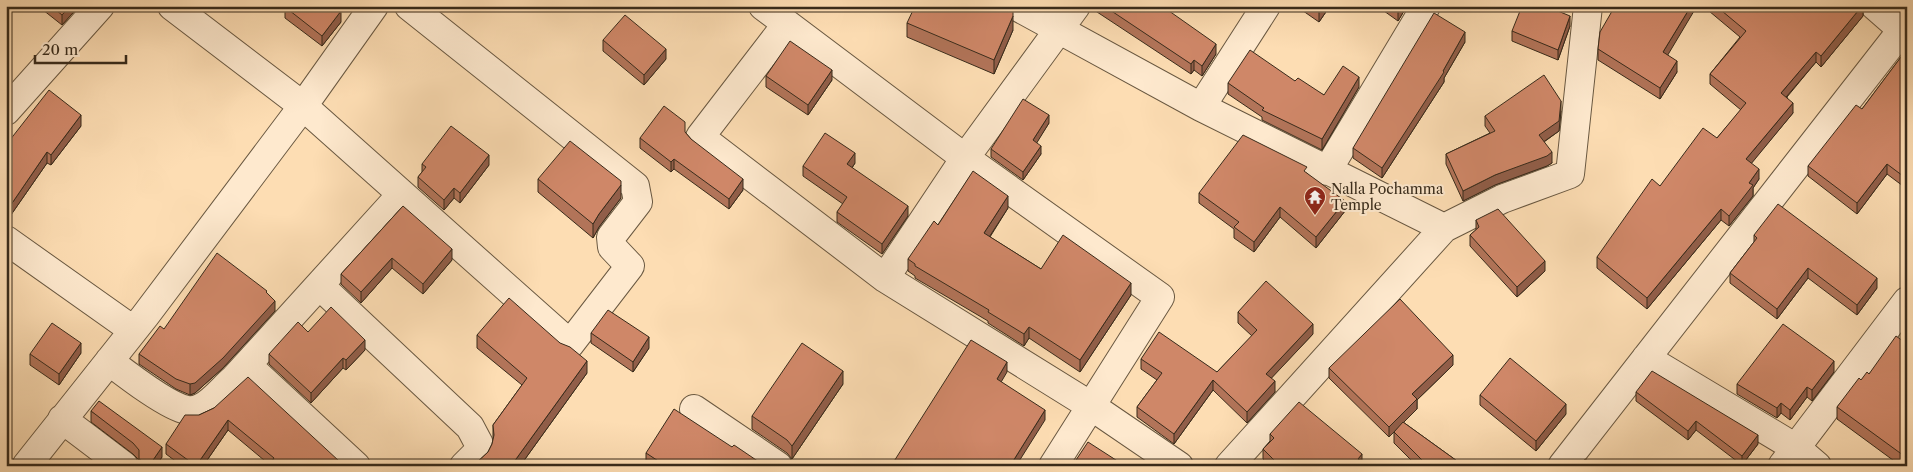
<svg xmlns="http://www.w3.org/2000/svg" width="1913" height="472" font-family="'Libre Caslon Text',serif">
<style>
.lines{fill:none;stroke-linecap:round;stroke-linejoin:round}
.minor-casing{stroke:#695841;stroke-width:30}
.minor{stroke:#fee9ce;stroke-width:28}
.wall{fill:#b27459;stroke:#382b1b}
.shaded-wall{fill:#915e49;stroke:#382b1b}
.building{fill:#cf8768;stroke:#382b1b}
.labels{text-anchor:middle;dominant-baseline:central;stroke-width:4;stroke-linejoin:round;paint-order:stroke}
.poi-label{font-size:14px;fill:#382b1b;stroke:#fee9ce;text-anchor:start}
</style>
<rect width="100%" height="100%" fill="#fdddb3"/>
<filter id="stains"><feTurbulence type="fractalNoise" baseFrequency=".004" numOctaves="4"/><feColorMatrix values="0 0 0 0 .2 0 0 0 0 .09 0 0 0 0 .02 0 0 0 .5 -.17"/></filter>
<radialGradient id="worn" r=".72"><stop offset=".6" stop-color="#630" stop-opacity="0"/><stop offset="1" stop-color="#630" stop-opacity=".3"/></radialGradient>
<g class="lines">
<g class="minor-casing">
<path id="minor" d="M 172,6 L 303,106 L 570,344 L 630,266 L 612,247 L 611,237 L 638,202 L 635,186 L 409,6
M 763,6 L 965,158 L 1160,297 L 1053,466
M 1016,6 L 1201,107 L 1444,228
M 1875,6 L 1907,34
M 786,25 L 700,137 L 885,278 L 1091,406 L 1179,466
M 1201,107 L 1266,6
M 6,111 L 100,6
M 1327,171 L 1426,6
M 6,240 L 133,330
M 885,278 L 965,158 L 1076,6
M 320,286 L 470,427 L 479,444 L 477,453 L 464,466
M 1646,358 L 1796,448 L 1817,466
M 109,361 C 126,374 167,406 187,410 C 192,411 198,409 202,407 C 214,401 224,387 234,379 L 401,195
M 247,365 L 356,466
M 694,409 L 778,466
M 62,419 L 124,466
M 26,466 L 145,316 L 303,106 L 374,6
M 1229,466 L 1444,228 L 1502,199 L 1570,174 L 1588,6
M 1562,466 L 1902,30
M 1782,466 L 1907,301"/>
</g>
<use href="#minor" class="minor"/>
</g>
<path class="wall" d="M 38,6 L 79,6 L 62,25 Z
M 1091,6 L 1162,6 L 1216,54 L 1202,76 L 1194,70 L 1191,74 L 1091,8 Z
M 1296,6 L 1330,6 L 1319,22 Z
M 1377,6 L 1407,6 L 1398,21 Z
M 1703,6 L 1863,6 L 1863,16 L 1821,67 L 1816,62 L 1787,97 L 1793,113 L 1751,163 L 1759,179 L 1753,188 L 1753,196 L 1729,226 L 1721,220 L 1647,309 L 1597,268 L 1597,257 L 1660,186 L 1717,138 L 1741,110 L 1710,84 L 1710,74 L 1740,37 Z
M 285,7 L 341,22 L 322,46 L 285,18 Z
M 1558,11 L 1570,26 L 1558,60 L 1512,41 L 1512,31 Z
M 907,23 L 1013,30 L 994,74 L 907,37 Z
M 603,40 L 666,59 L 644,85 L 603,51 Z
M 1465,42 L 1444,78 L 1444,82 L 1382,178 L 1353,158 L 1353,148 Z
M 1598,49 L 1668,55 L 1677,72 L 1660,99 L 1598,60 Z
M 1907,49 L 1907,189 L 1887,174 L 1857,214 L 1808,176 L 1808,166 L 1862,109 Z
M 766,76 L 832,80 L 808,115 L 766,87 Z
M 1295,81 L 1324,95 L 1359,87 L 1322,150 L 1262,120 L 1262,117 L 1228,94 L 1228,83 Z
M 1561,111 L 1559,131 L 1544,142 L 1552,163 L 1547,166 L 1495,185 L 1463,201 L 1446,164 L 1446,154 L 1490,133 L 1485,126 L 1485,116 Z
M 1049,123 L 1036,143 L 1041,154 L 1023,180 L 991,157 L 991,149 Z
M 81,126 L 51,165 L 47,163 L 6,222 L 6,145 Z
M 685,132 L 691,139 L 743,190 L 729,209 L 674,169 L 671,172 L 640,148 L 640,138 Z
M 855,163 L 852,168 L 908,216 L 882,254 L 837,222 L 837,212 L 843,204 L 803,176 L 803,166 Z
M 422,164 L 489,165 L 460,203 L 454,198 L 444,210 L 418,187 L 418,177 L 422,172 Z
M 1307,173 L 1345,211 L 1316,248 L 1280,217 L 1254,252 L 1234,238 L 1234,229 L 1199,203 L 1199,193 Z
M 538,179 L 621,198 L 599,227 L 593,238 L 538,192 Z
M 403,206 L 452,260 L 423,294 L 392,268 L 361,303 L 341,284 L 341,274 Z
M 1008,208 L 990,237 L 1041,269 L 1131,295 L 1080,372 L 1029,338 L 1024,346 L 988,323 L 988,321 L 915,278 L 915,276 L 908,271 L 908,259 L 938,225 Z
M 1476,220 L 1545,271 L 1517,297 L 1470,246 L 1470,235 L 1476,230 Z
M 1754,235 L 1877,288 L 1857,315 L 1808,278 L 1777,319 L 1730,283 L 1730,273 L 1754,242 Z
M 267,294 L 275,311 L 223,368 L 195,393 L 190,395 L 176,389 L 139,364 L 139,354 L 164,329 Z
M 1238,312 L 1313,334 L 1271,378 L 1275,392 L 1247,423 L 1213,390 L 1174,444 L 1137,417 L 1137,407 L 1157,380 L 1141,369 L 1141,359 L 1217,372 L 1252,336 L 1238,323 Z
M 308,332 L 365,350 L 346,370 L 343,368 L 311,403 L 269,364 L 269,354 Z
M 591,333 L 649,348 L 633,372 L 591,343 Z
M 477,335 L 587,373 L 520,466 L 473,466 L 488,452 L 492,444 L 493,439 L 493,425 L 522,385 L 477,348 Z
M 1907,344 L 1907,466 L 1901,466 L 1837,419 L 1837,407 L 1861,380 Z
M 81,353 L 59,385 L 30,365 L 30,354 Z
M 1453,365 L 1417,400 L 1417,409 L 1403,422 L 1464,466 L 1417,466 L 1394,443 L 1394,432 L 1396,430 L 1389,437 L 1329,378 L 1329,368 Z
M 1834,372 L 1812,401 L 1807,397 L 1790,420 L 1781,413 L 1777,418 L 1737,394 L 1737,384 Z
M 843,384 L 792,459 L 787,453 L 752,429 L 752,416 Z
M 1636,392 L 1758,444 L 1742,465 L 1696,430 L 1688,440 L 1636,401 Z
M 1480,395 L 1566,414 L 1536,451 L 1480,405 Z
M 214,408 L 339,466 L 271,466 L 228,430 L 203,466 L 182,466 L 166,454 L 166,444 L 199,415 Z
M 91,411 L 162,457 L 156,466 L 139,466 L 139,460 L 133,454 L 91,422 Z
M 1270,434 L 1362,462 L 1367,466 L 1270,466 L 1263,459 L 1263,449 L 1270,441 Z
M 732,447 L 765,466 L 650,466 L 646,463 L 646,453 Z"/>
<path class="shaded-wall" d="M 70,6 L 79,6 L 62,25 L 62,15 Z
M 1323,6 L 1330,6 L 1319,22 L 1319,12 Z
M 1401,6 L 1407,6 L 1398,21 L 1398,11 Z
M 1555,6 L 1561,6 L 1553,19 L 1553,9 Z
M 1691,6 L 1697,6 L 1663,63 L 1663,52 Z
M 1862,6 L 1863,6 L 1863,16 L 1821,67 L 1821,56 Z
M 341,11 L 341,22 L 322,46 L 322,36 Z
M 1013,16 L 1013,30 L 994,74 L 994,60 Z
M 1570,16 L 1570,26 L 1558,60 L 1558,50 Z
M 1465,32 L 1465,42 L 1444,78 L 1444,82 L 1382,178 L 1382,168 L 1443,71 Z
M 1216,44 L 1216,54 L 1202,76 L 1202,66 Z
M 666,49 L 666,59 L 644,85 L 644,75 Z
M 1816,52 L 1816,62 L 1781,103 L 1781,93 Z
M 1194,60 L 1194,70 L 1191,74 L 1191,64 Z
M 1677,61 L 1677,72 L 1660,99 L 1660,88 Z
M 832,70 L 832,80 L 808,115 L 808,105 Z
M 1359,77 L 1359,87 L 1322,150 L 1322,139 Z
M 1561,101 L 1561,111 L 1559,131 L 1539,145 L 1539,135 Z
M 1793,103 L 1793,113 L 1746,170 L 1746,159 Z
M 81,115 L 81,126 L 51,165 L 51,155 Z
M 1049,115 L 1049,123 L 1033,149 L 1033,140 Z
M 1041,146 L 1041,154 L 1023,180 L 1023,172 Z
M 47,152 L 47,163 L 6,222 L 6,212 Z
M 1552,152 L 1552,163 L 1547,166 L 1495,185 L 1463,201 L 1463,191 L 1495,175 Z
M 855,153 L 855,163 L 847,175 L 847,164 Z
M 489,155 L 489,165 L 460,203 L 460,193 Z
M 674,159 L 674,169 L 671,172 L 671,162 Z
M 1887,164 L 1887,174 L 1857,214 L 1857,203 Z
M 1759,169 L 1759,179 L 1753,188 L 1753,196 L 1729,226 L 1729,216 L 1749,183 Z
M 743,179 L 743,190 L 729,209 L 729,199 Z
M 621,185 L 621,198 L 599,227 L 593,238 L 593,224 L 599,214 Z
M 454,188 L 454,198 L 444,210 L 444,200 Z
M 1008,196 L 1008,208 L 984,245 L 984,233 Z
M 1345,201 L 1345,211 L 1316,248 L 1316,237 Z
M 908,206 L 908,216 L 882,254 L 882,244 Z
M 1280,207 L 1280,217 L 1254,252 L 1254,242 Z
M 1721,209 L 1721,220 L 1647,309 L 1647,298 Z
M 452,249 L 452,260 L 423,294 L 423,284 Z
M 392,258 L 392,268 L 361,303 L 361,292 Z
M 1545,261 L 1545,271 L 1517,297 L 1517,287 Z
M 1808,268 L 1808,278 L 1777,319 L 1777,309 Z
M 1877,278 L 1877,288 L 1857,315 L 1857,305 Z
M 1131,283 L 1131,295 L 1080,372 L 1080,360 Z
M 275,301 L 275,311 L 223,368 L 195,393 L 190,395 L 190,384 Z
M 1313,324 L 1313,334 L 1266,384 L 1266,374 Z
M 1029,327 L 1029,338 L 1024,346 L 1024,334 Z
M 649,337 L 649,348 L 633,372 L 633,362 Z
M 365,340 L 365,350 L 346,370 L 346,360 Z
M 81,343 L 81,353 L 59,385 L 59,374 Z
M 1453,355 L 1453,365 L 1417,400 L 1417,409 L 1389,437 L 1389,427 L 1412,394 Z
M 343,358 L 343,368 L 311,403 L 311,393 Z
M 587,361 L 587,373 L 520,466 L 511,466 Z
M 1834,361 L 1834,372 L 1812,401 L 1812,390 Z
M 1007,362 L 1007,372 L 997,389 L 997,379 Z
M 843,371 L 843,384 L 792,459 L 792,446 Z
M 1213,380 L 1213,390 L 1174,444 L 1174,434 Z
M 1275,381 L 1275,392 L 1247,423 L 1247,412 Z
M 1807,387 L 1807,397 L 1790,420 L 1790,410 Z
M 1781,403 L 1781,413 L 1777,418 L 1777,408 Z
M 1566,404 L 1566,414 L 1536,451 L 1536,441 Z
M 1045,410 L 1045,420 L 1016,466 L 1010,466 Z
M 228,420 L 228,430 L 203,466 L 196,466 Z
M 1696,421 L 1696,430 L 1688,440 L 1688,431 Z
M 1758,435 L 1758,444 L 1742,465 L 1742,456 Z
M 162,447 L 162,457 L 156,466 L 149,466 Z
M 1362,454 L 1362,464 L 1358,459 Z"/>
<path class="building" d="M 51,6 L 70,6 L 62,15 Z
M 286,6 L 334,6 L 341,11 L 322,36 L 285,7 Z
M 915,6 L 1009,6 L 1013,8 L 1013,16 L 994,60 L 907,23 Z
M 1104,6 L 1162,6 L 1216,44 L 1202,66 L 1194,60 L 1191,64 Z
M 1311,6 L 1323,6 L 1319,12 Z
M 1392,6 L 1401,6 L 1398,11 Z
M 1522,6 L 1555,6 L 1553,9 L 1570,16 L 1558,50 L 1512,31 Z
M 1615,6 L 1691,6 L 1663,52 L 1677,61 L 1660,88 L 1598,49 L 1600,32 Z
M 1716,6 L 1862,6 L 1821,56 L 1816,52 L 1781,93 L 1793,103 L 1746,159 L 1759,169 L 1749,183 L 1753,185 L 1729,216 L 1721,209 L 1647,298 L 1597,257 L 1652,179 L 1660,186 L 1703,128 L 1717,138 L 1746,103 L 1710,74 L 1746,31 Z
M 1434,13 L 1465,32 L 1443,71 L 1444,72 L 1382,168 L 1353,148 Z
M 625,15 L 666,49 L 644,75 L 603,40 Z
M 790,41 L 832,70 L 808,105 L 766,76 Z
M 1907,49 L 1907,179 L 1887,164 L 1857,203 L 1808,166 L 1856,105 L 1862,109 Z
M 1250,50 L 1295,81 L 1298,78 L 1324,95 L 1343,66 L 1359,77 L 1322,139 L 1262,110 L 1264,108 L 1228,83 Z
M 1544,75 L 1561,101 L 1559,121 L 1539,135 L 1552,152 L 1547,156 L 1495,175 L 1463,191 L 1446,154 L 1495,131 L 1485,116 Z
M 49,90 L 81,115 L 51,155 L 47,152 L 6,212 L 6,145 Z
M 1023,99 L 1049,115 L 1033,140 L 1041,146 L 1023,172 L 991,149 Z
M 664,106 L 685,122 L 685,132 L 691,139 L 743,179 L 729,199 L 674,159 L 671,162 L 640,138 Z
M 451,126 L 489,155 L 460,193 L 454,188 L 444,200 L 418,177 L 426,167 L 422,164 Z
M 825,133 L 855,153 L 847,164 L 908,206 L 882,244 L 837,212 L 847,197 L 803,166 Z
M 1243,135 L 1307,167 L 1304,171 L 1345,201 L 1316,237 L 1280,207 L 1254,242 L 1234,227 L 1239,222 L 1199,193 Z
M 570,141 L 621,181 L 621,185 L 599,214 L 593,224 L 538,179 Z
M 973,171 L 1008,196 L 984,233 L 1041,269 L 1063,235 L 1131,283 L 1080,360 L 1029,327 L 1024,334 L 988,312 L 989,310 L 915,266 L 915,264 L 908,259 L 934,221 L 938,225 Z
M 1778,204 L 1877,278 L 1857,305 L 1808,268 L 1777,309 L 1730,273 L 1757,238 L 1754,235 Z
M 403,206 L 452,249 L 423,284 L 392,258 L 361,292 L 341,274 Z
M 1498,209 L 1545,261 L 1517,287 L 1470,235 L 1479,227 L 1476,220 Z
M 217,253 L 267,291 L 266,292 L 275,301 L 223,358 L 195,383 L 190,384 L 176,379 L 139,354 L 160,326 L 164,329 Z
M 1266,281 L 1313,324 L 1266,374 L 1275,381 L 1247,412 L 1213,380 L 1174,434 L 1137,407 L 1162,373 L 1141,359 L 1159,332 L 1217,372 L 1257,330 L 1238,312 Z
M 509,298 L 560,343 L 570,347 L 587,361 L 511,466 L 473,466 L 488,452 L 492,444 L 494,435 L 493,425 L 527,378 L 477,335 Z
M 1400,299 L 1453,355 L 1412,394 L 1417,399 L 1389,427 L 1329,368 Z
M 331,307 L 365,340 L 346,360 L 343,358 L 311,393 L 269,354 L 298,322 L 308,332 Z
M 608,310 L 649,337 L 633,362 L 591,333 Z
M 52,323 L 81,343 L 59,374 L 30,354 Z
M 1783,324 L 1834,361 L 1812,390 L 1807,387 L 1790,410 L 1781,403 L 1777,408 L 1737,384 Z
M 1896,336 L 1907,344 L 1907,458 L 1837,407 L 1859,378 L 1861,380 L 1867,372 L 1869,374 Z
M 971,340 L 1007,362 L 997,379 L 1045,410 L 1010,466 L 891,466 Z
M 802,343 L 843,371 L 792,446 L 787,440 L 752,416 Z
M 1510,358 L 1566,404 L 1536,441 L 1480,395 Z
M 1652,371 L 1758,435 L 1742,456 L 1696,421 L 1688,431 L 1636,392 Z
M 248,377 L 339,461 L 336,466 L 279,466 L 272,461 L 274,458 L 228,420 L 196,466 L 166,444 L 185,415 L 199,415 L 214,408 Z
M 99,401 L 162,447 L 149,466 L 139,459 L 139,450 L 133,443 L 91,411 Z
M 1299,402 L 1362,454 L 1358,459 L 1367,466 L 1280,466 L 1263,449 L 1274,438 L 1270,434 Z
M 674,409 L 732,447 L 734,445 L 765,466 L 666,466 L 646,453 Z
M 1403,422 L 1464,466 L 1428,466 L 1394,432 Z
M 1088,442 L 1119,462 L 1117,466 L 1072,466 Z
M 1585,459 L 1595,466 L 1580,466 Z"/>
<defs>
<g id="temple-pin" transform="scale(1.125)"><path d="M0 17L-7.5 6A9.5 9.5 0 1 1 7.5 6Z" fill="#8f2418" stroke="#fee9ce"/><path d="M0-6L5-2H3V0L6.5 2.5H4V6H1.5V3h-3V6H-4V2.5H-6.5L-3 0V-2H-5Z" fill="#fff"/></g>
</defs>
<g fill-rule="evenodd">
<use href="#temple-pin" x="1315" y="197"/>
</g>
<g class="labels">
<g class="poi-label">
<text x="1331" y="189">Nalla Pochamma<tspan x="1331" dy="16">Temple</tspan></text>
</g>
</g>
<rect width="1913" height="472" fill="none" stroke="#fdddb3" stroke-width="25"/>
<rect x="8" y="8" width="1898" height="457" fill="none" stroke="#382b1b" stroke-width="2.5"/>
<rect x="12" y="12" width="1888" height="447" fill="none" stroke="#382b1b"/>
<path d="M35 55v8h91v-8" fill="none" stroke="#382b1b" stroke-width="2.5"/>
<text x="42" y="55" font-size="15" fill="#382b1b" stroke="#fee9ce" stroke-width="4" paint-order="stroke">20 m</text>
<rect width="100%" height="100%" filter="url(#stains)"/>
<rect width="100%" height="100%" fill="url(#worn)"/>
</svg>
